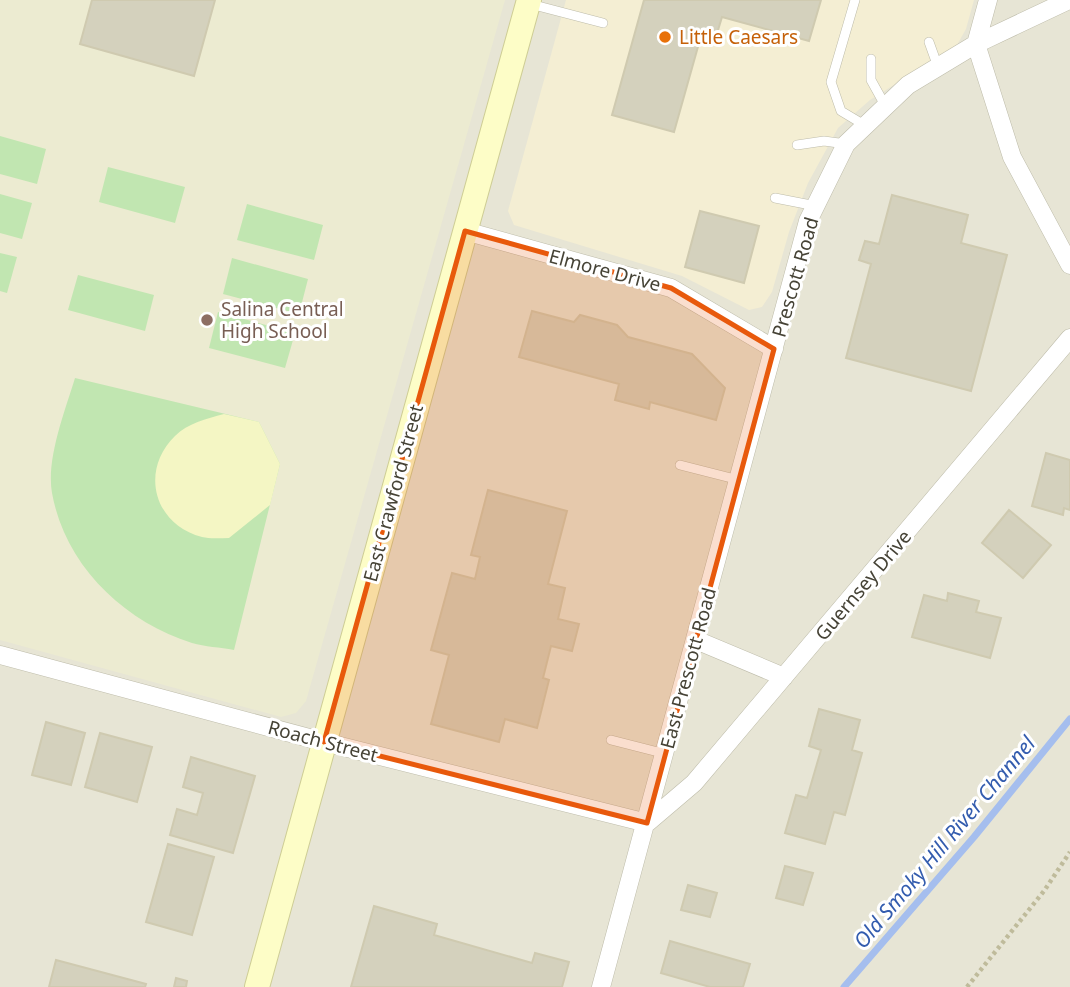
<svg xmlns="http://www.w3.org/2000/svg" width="1070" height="987" font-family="'Noto Sans',sans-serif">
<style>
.residential{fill:#e7e5d5}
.commercial{fill:#f4eed3}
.education{fill:#ecebd1}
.green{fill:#c1e6b1}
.sand{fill:#f4f6c4}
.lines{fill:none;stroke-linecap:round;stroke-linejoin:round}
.stream{stroke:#a5beee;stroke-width:7}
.building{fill:#d4d1bd;stroke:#cfcab0;stroke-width:2}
.service-casing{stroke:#bebcaa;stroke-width:10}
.minor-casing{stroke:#bebcaa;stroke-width:19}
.secondary-casing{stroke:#cecd95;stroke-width:26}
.path{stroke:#bfbb9b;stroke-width:4.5;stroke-dasharray:3.5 3.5;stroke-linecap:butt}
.service{stroke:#fff;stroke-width:9}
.minor{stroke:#fff;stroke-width:18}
.secondary{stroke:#fdfdc7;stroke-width:24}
.marked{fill:#e8590c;fill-opacity:0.2;stroke:#e8590c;stroke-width:5;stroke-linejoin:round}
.food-dot{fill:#e8710a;stroke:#fff;stroke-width:2.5}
.education-dot{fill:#8d6e63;stroke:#fff;stroke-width:2.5}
.labels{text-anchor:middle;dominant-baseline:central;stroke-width:6;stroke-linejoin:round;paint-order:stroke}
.food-label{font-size:19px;fill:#c56008;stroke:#fff;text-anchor:start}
.street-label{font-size:19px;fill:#464336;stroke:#fff}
.education-label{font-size:19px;fill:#785e54;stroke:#fff;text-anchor:start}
.water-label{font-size:21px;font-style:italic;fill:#335cae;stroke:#fff}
</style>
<rect width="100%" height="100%" fill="#f3f2e7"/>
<path class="residential" d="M 0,0 L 1070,0 L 1070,987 L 0,987 Z"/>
<path class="commercial" d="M 566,0 L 974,0 L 966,29 L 957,45 L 870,100 L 838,128 L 808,183 L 789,232 L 772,292 L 762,307 L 749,310 L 682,276 L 514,225 L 508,211 Z"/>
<path class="education" d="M 0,0 L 505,0 L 306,701 L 296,713 L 281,717 L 0,640 Z"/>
<path class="green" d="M 0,136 L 46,149 L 37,184 L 0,174 Z
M 108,167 L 185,187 L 175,223 L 99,202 Z
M 0,194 L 32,203 L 22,239 L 0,233 Z
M 247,204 L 323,225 L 314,260 L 237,240 Z
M 0,253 L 17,257 L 7,293 L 0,291 Z
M 232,258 L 308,279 L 299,314 L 223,294 Z
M 78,275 L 154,295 L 145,331 L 68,310 Z
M 218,312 L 295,333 L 285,368 L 209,348 Z
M 75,378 L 259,422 L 280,464 L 234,650 C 220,647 205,647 192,643 C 123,621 65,565 52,493 C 46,459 65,411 75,378 Z"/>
<path class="sand" d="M 224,414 L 259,422 L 280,464 L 270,505 L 229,538 C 220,538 210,539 202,537 C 153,524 140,470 175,436 C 188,423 206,419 224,414 Z"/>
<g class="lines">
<path class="stream" d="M 844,987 L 974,837 L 1070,719"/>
</g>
<path class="building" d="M 92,0 L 215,0 L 194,76 L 80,44 Z
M 644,0 L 821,0 L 809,41 L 722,17 L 715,40 L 701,36 L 674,132 L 612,115 Z
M 892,195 L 968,215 L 961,243 L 1007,255 L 971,391 L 846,358 L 871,264 L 859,260 L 865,241 L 879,244 Z
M 700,211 L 759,226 L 744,283 L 685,267 Z
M 532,311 L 574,322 L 580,315 L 617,325 L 628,337 L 692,354 L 725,388 L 716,420 L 650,402 L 649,409 L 615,400 L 619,384 L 519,357 Z
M 1046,453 L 1070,460 L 1070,510 L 1064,508 L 1063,515 L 1032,506 Z
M 488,490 L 567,511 L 548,584 L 565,588 L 558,619 L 579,624 L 572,651 L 551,646 L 543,678 L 549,680 L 537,728 L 505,719 L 499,742 L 431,724 L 449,655 L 431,650 L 452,573 L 475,579 L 480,557 L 471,555 Z
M 1009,510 L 1051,545 L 1023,578 L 982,543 Z
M 948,593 L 979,601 L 976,612 L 1001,618 L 990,658 L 912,637 L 924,595 L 947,601 Z
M 819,709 L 860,720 L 852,750 L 862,753 L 845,815 L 834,812 L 825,844 L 785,833 L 796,795 L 807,798 L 821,750 L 809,746 Z
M 46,722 L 85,733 L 71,785 L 32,775 Z
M 100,733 L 152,747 L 137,802 L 85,787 Z
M 191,757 L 255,776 L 233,853 L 170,835 L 177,809 L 197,815 L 203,793 L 183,787 Z
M 168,844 L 214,857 L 192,935 L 146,922 Z
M 785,866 L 813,873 L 803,905 L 776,898 Z
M 688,885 L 717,893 L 710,917 L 681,910 Z
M 374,906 L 437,924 L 434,935 L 532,963 L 535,953 L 569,962 L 562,987 L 351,987 Z
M 670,941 L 750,964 L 743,987 L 710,987 L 661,973 Z
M 56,960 L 146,984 L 145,987 L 49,987 Z
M 176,978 L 187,981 L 186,987 L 174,987 Z"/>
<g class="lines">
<g class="service-casing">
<path id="service" d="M 855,0 L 831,82 L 841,111 L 866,126
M 530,4 L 603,23
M 929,42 L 938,67
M 871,59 L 871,80 L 886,107
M 797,145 L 824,141 L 846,144
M 775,198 L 816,206
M 680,465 L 739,480
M 611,740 L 666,754"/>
</g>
<g class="minor-casing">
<path id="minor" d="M 988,0 L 976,44 L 1012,157 L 1070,265
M 465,231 L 671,288 L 774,349
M 696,640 L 784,677
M 0,655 L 324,742 L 647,823 L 694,783 L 1070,338
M 601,987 L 808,221 L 846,144 L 908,85 L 976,44 L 1069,0"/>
</g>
<g class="secondary-casing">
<path id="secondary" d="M 257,987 L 529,0"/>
</g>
<path class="path" d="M 967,987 L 1044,891 L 1070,852"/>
<use href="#service" class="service"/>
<use href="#minor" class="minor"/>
<use href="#secondary" class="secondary"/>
</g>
<path class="marked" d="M 465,231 L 671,288 L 774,349 L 647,823 L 324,742 Z"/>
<circle class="food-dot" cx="665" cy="37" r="7"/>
<circle class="education-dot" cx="207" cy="320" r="7"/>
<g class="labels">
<g class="food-label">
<text x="679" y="37">Little Caesars</text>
</g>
<g class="street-label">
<text transform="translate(605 270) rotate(15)">Elmore Drive</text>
<text transform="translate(795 277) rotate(-74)">Prescott Road</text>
<text transform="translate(393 493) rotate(-75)">East Crawford Street</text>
<text transform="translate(863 585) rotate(-50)">Guernsey Drive</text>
<text transform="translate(688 668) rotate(-75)">East Prescott Road</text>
<text transform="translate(323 741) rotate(15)">Roach Street</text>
</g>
<g class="education-label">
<text x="221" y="309">Salina Central<tspan x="221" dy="22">High School</tspan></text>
</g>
<g class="water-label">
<text transform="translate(944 842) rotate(-50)">Old Smoky Hill River Channel</text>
</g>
</g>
</svg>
